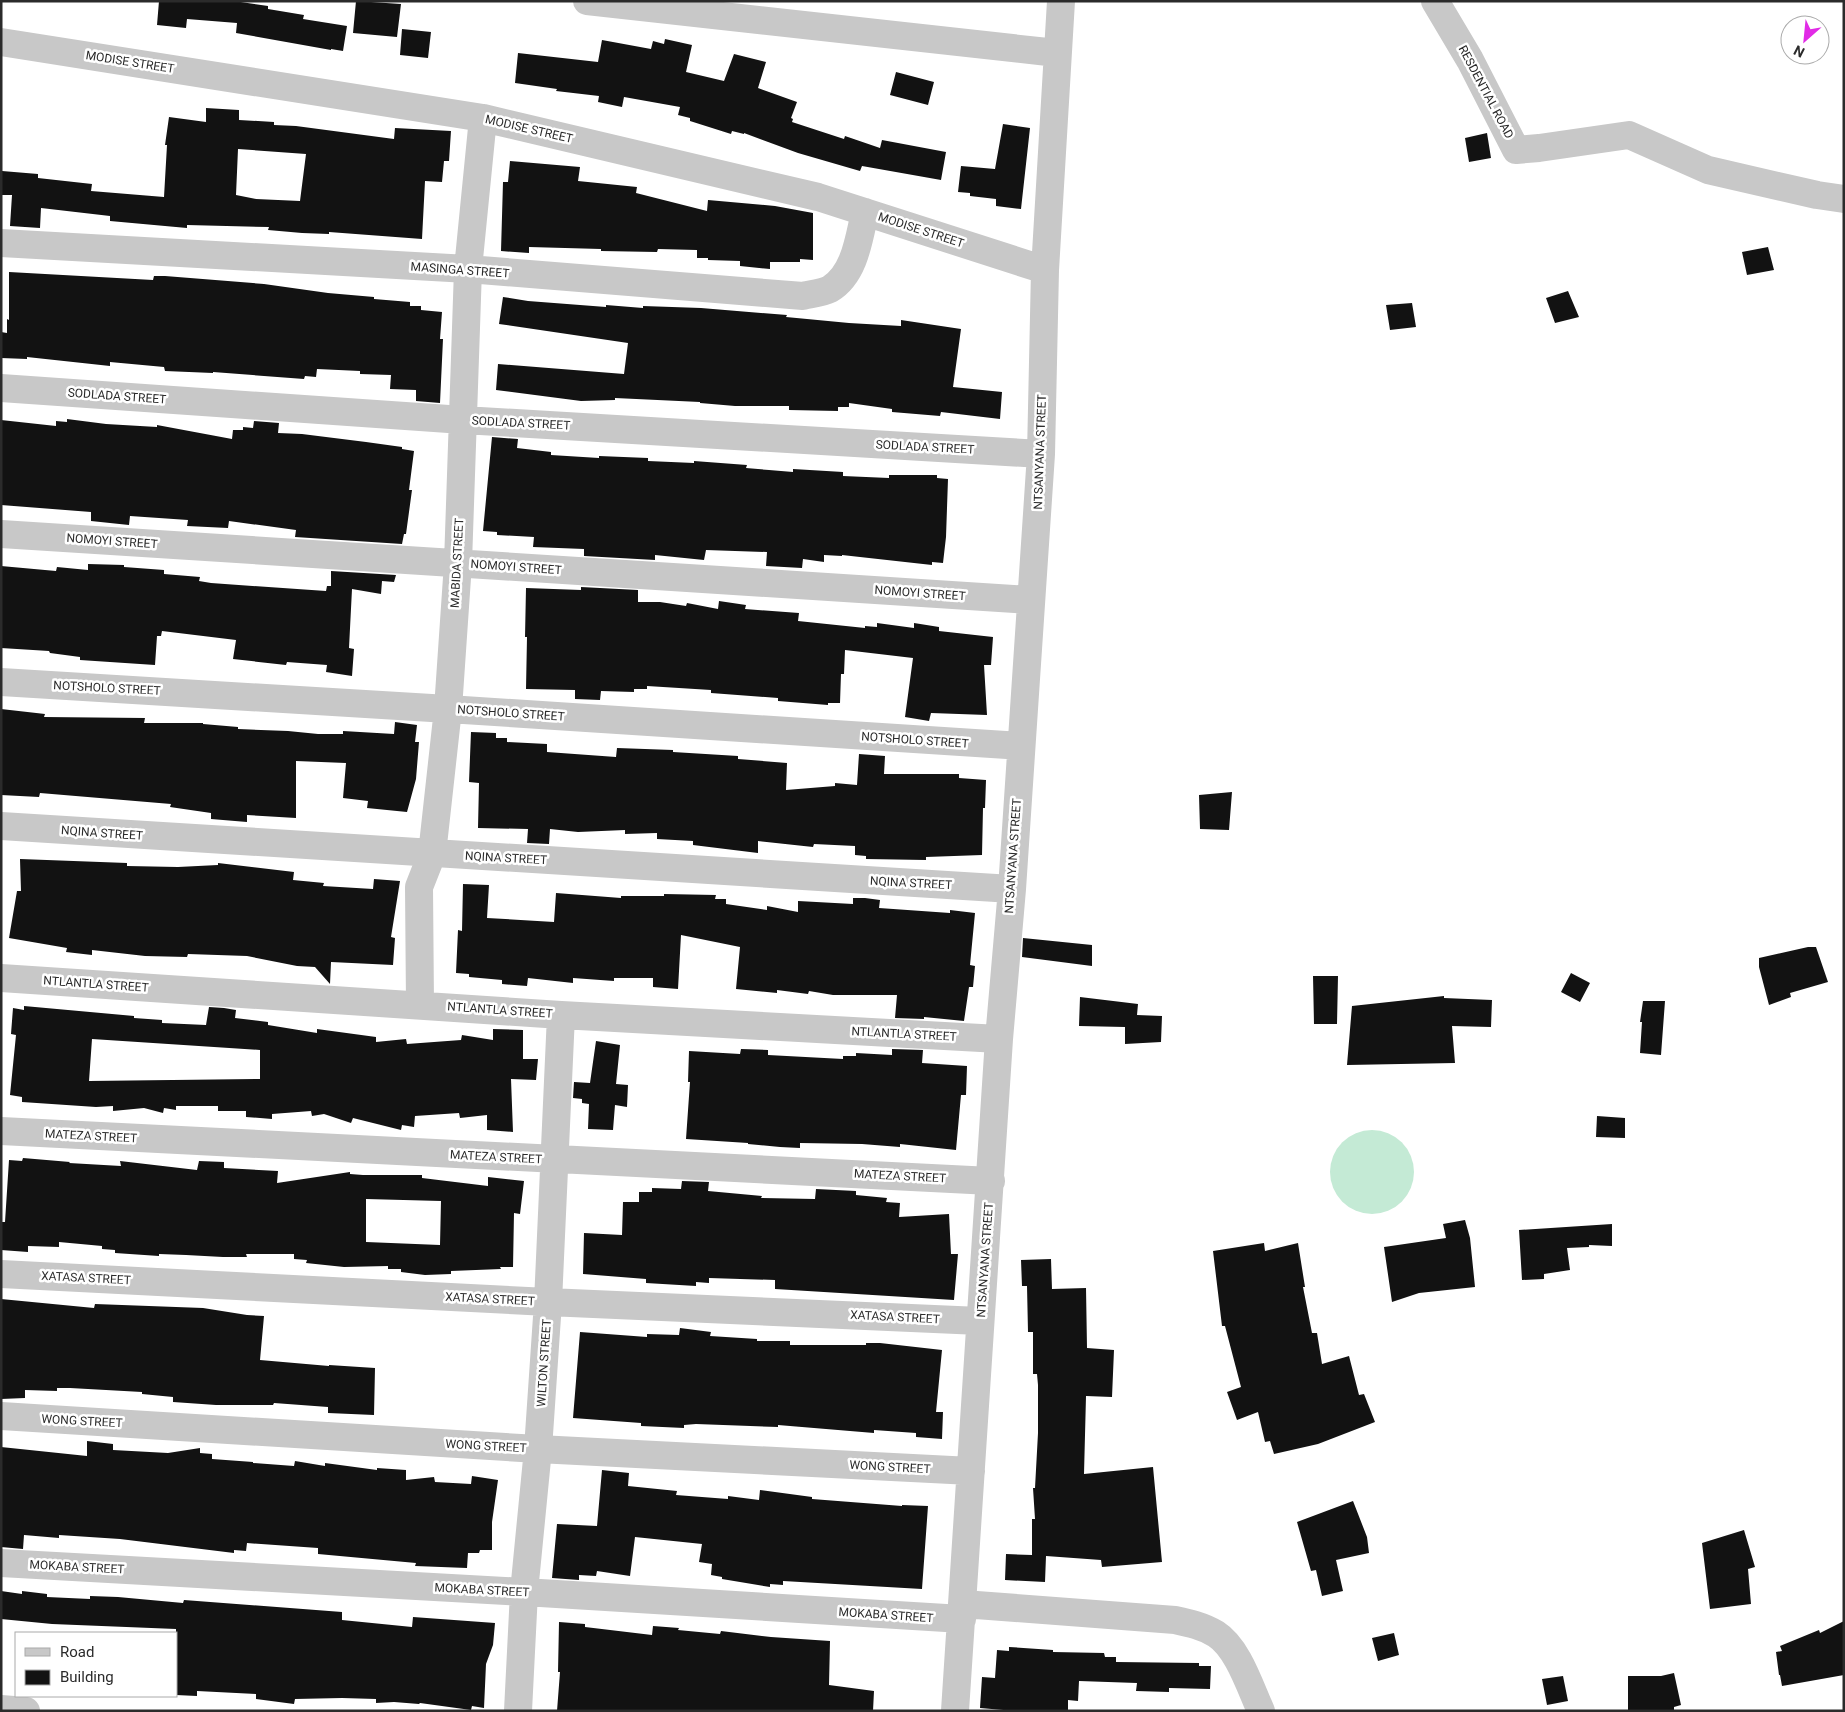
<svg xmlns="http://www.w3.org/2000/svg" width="1845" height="1712" font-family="Roboto,sans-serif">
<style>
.water{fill:#c4ead5}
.building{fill:#121212;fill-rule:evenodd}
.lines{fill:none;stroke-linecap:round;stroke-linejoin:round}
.minor{stroke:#c8c8c8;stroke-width:28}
.labels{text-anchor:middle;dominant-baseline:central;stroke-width:5;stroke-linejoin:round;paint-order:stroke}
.street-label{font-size:12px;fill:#2b2b2b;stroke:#fff}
</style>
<rect width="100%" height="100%" fill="#fff"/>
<path class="water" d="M1330 1172a42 42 0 1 1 84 0a42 42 0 1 1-84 0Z"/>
<path class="building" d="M 159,1 L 234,1 L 268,6 L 268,9 L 304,15 L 303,19 L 347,26 L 343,51 L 331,49 L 331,50 L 236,33 L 237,23 L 187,19 L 186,28 L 157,25 Z
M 356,1 L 401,4 L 397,37 L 353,33 Z
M 402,29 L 431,32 L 428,58 L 400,55 Z
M 665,39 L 692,45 L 686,72 L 724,81 L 734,54 L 766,62 L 758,88 L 797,102 L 791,118 L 793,119 L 792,122 L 844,139 L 845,136 L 880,148 L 882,140 L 946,152 L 941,180 L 862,166 L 860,171 L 798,153 L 744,133 L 744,134 L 732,131 L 731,134 L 690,121 L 690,118 L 678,115 L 680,107 L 624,97 L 622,107 L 598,102 L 599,96 L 556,91 L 557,89 L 515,83 L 518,53 L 598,62 L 602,40 L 651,49 L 653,41 L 664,44 Z
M 896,72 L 934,82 L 928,105 L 890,95 Z
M 206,108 L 239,110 L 239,120 L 274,122 L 274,125 L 296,126 L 394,139 L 395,128 L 451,131 L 449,161 L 444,161 L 442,182 L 425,181 L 422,239 L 329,232 L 329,234 L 302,233 L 268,230 L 269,227 L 187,225 L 187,228 L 110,221 L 110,216 L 41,208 L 40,228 L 10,226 L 12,195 L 1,195 L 2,171 L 38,174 L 38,178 L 92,184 L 91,191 L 164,197 L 167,145 L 165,145 L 169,117 L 206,122 ZM 238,149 L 306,154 L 300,201 L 256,199 L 236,195 Z
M 1003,124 L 1030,128 L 1021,209 L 996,206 L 996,199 L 970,196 L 970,193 L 958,192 L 961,166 L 995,169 Z
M 1487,133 L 1491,158 L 1469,162 L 1465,138 Z
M 510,161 L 580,167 L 578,181 L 637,187 L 636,193 L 707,211 L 708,200 L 775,206 L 813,213 L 813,260 L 800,259 L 800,262 L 770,262 L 770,269 L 740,266 L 740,261 L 708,260 L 708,258 L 697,258 L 697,250 L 658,249 L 657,252 L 601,251 L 601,249 L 529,247 L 529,253 L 501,251 L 503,182 L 508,182 Z
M 1768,247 L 1774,270 L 1747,275 L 1742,252 Z
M 9,272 L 153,280 L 154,276 L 165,276 L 264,284 L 328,293 L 374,297 L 374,299 L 410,302 L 410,306 L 421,306 L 421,310 L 442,312 L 440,339 L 443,339 L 440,403 L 416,401 L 416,390 L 390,389 L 391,375 L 360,374 L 360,371 L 317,369 L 316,377 L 305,376 L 304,379 L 213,372 L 213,373 L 165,371 L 164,367 L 110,362 L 110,366 L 27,357 L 27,359 L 1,358 L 1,332 L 7,333 L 7,319 L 9,320 Z
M 1568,291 L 1579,317 L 1555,323 L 1546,298 Z
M 503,297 L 528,301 L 606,307 L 606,305 L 643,308 L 643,306 L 701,308 L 787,315 L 786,317 L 849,323 L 901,326 L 901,320 L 961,329 L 953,387 L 1002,392 L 1000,419 L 941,412 L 940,416 L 892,412 L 892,409 L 849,403 L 849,407 L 838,407 L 838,411 L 789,410 L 789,406 L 735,406 L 700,403 L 700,402 L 615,398 L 615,400 L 581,401 L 496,390 L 498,364 L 624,374 L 628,343 L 499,324 Z
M 1412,303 L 1416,327 L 1390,330 L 1386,305 Z
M 67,419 L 106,424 L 157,427 L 157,425 L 232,439 L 233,430 L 243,430 L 243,427 L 253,428 L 254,421 L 279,423 L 278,433 L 302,434 L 366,442 L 402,447 L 402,449 L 414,451 L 409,490 L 412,490 L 406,534 L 404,534 L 402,544 L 295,537 L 296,530 L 229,521 L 228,528 L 187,526 L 188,520 L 130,516 L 129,525 L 91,521 L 91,512 L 1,505 L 1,420 L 56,426 L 56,421 L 67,422 Z
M 492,437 L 518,439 L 517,448 L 551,452 L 551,455 L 599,458 L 599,456 L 648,458 L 648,461 L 694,463 L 694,461 L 747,465 L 746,468 L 769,470 L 793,472 L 793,469 L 843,472 L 843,476 L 889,478 L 889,475 L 937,475 L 937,478 L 948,479 L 946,537 L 943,563 L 932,562 L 932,565 L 842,555 L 842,556 L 824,555 L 824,562 L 803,559 L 802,568 L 766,566 L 767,552 L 706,550 L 704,560 L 655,555 L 655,560 L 584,556 L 584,549 L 533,547 L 534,537 L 497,535 L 497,532 L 483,531 Z
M 88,564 L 124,565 L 124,567 L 164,570 L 164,574 L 200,577 L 199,581 L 211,583 L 326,591 L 327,586 L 331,586 L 331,571 L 396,575 L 394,582 L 382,581 L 381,594 L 352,589 L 349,648 L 354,649 L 352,676 L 326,672 L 327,665 L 287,662 L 286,665 L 233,659 L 236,640 L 162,631 L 161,636 L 157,636 L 155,665 L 80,660 L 80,657 L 50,653 L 49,651 L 1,648 L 1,566 L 56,571 L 57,567 L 88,570 Z
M 581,587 L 638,590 L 638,602 L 660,602 L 686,606 L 687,603 L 718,609 L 719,601 L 746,605 L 745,609 L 799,613 L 798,621 L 865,628 L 865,626 L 877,627 L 877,623 L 914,628 L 914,623 L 939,627 L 939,631 L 993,637 L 991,665 L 984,665 L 987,715 L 931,713 L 929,721 L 905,717 L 913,658 L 845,650 L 844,674 L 841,674 L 840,703 L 828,703 L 828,705 L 778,701 L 778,698 L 711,693 L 711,690 L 647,686 L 647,689 L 634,689 L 634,692 L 601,691 L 600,700 L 575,699 L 575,690 L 526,689 L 527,637 L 525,637 L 526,588 L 581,590 Z
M 1,709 L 45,714 L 44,717 L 145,718 L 144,723 L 203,723 L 203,724 L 238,727 L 238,729 L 288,731 L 318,734 L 343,734 L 343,731 L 394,734 L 395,722 L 417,725 L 415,742 L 419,742 L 416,779 L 407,812 L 367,808 L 368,801 L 343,798 L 346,763 L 296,761 L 296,818 L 247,815 L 247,822 L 211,819 L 211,813 L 170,807 L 171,804 L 40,793 L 39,797 L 1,795 Z
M 471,732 L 496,733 L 496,738 L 507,738 L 507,742 L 547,744 L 547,752 L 616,757 L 617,748 L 673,750 L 673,752 L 738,756 L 738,759 L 787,763 L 786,790 L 835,786 L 835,783 L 857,785 L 859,754 L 885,756 L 884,774 L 959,774 L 959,778 L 986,780 L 985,808 L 983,808 L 982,855 L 926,857 L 926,860 L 866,859 L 866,856 L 855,855 L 855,846 L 814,844 L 813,847 L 758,841 L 758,853 L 693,845 L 693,841 L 657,839 L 657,833 L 625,834 L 625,830 L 578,832 L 550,829 L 549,844 L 527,843 L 528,829 L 478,828 L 479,783 L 469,782 Z
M 1232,792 L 1229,830 L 1200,829 L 1199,795 Z
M 20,859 L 127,863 L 127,866 L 178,867 L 218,865 L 218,863 L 294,872 L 293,880 L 324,883 L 323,886 L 373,889 L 374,879 L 400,881 L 391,937 L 395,938 L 393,965 L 331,962 L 330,984 L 315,967 L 297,966 L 247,956 L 188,954 L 187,957 L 145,956 L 92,950 L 92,955 L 66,952 L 67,948 L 9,938 L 17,891 L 21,891 Z
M 463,884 L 489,885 L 487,918 L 554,922 L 556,893 L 621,898 L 621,896 L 664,896 L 664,894 L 716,895 L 715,899 L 726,899 L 726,904 L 767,910 L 767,906 L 798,912 L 798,901 L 853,904 L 853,898 L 865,898 L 880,900 L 879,908 L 950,913 L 950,910 L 975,913 L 970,965 L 975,966 L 973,987 L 969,987 L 964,1021 L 924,1017 L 924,1019 L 895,1018 L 897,995 L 833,995 L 809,991 L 808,994 L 777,990 L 777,993 L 736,989 L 740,947 L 681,935 L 678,989 L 653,987 L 653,978 L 614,978 L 614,981 L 573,978 L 573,983 L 528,978 L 527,986 L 502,984 L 502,980 L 469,977 L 469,974 L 456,973 L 458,930 L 462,931 Z
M 1023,938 L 1092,945 L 1092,966 L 1022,957 Z
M 1808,947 L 1816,947 L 1828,982 L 1790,993 L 1791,997 L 1769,1005 L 1759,967 L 1759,958 Z
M 1571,973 L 1590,983 L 1580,1002 L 1561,992 Z
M 1313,976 L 1338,976 L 1337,1024 L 1314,1024 Z
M 1444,996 L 1444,998 L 1492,1000 L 1491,1027 L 1452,1026 L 1455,1063 L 1347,1065 L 1352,1006 Z
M 1080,997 L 1138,1004 L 1137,1015 L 1162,1016 L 1161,1042 L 1125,1044 L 1125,1027 L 1079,1026 Z
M 1643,1001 L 1665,1001 L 1661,1055 L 1640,1053 L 1642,1022 L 1640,1022 Z
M 24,1006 L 134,1016 L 134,1018 L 162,1020 L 162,1023 L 206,1025 L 209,1007 L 224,1008 L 236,1010 L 235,1018 L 268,1022 L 268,1025 L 317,1033 L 317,1029 L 376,1037 L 376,1042 L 406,1039 L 407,1044 L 461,1040 L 462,1035 L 493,1040 L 493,1029 L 523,1030 L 523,1059 L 538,1059 L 536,1080 L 511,1079 L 513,1132 L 487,1130 L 487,1115 L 460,1118 L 459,1113 L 415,1116 L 414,1127 L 402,1125 L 401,1130 L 353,1118 L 351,1123 L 324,1114 L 312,1116 L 311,1111 L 272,1114 L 272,1119 L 246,1117 L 246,1111 L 218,1111 L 218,1106 L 176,1106 L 176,1110 L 164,1108 L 163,1113 L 144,1108 L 113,1111 L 113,1106 L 96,1107 L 22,1102 L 22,1097 L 10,1095 L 16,1035 L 11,1034 L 13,1008 L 24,1010 ZM 92,1039 L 260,1050 L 260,1079 L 89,1081 Z
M 596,1041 L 620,1045 L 616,1084 L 628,1085 L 627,1107 L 615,1105 L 613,1130 L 588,1129 L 589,1104 L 582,1103 L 582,1099 L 573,1098 L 574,1082 L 590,1083 Z
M 741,1049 L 768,1050 L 768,1055 L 843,1059 L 843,1056 L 856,1056 L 856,1053 L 892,1055 L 892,1049 L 923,1050 L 922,1063 L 967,1066 L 966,1095 L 961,1095 L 956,1150 L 900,1144 L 900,1147 L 862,1144 L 800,1143 L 800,1148 L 780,1147 L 748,1144 L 748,1143 L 686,1139 L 690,1082 L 688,1082 L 689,1051 L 740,1054 Z
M 1597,1116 L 1625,1118 L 1625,1138 L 1596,1137 Z
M 23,1158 L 70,1162 L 69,1163 L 121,1166 L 120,1161 L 197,1170 L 199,1161 L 224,1162 L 224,1168 L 278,1171 L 277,1183 L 350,1172 L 350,1174 L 363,1175 L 422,1175 L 422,1178 L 488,1186 L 488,1177 L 524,1181 L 520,1214 L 514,1213 L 513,1267 L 500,1267 L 501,1269 L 451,1271 L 451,1274 L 425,1275 L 401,1272 L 401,1269 L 388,1269 L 388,1266 L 344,1267 L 306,1263 L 307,1260 L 294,1259 L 294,1254 L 246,1254 L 247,1257 L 223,1257 L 186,1255 L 159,1254 L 159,1256 L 115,1253 L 115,1250 L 102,1249 L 102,1246 L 59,1242 L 59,1247 L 28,1246 L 28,1252 L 1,1250 L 1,1222 L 5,1222 L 9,1160 L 22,1161 ZM 366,1199 L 441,1201 L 440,1245 L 366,1242 Z
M 682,1181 L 709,1182 L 708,1191 L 762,1196 L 761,1198 L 815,1199 L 816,1189 L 856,1191 L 856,1195 L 887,1198 L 886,1202 L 900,1203 L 899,1217 L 949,1214 L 951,1254 L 958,1254 L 954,1300 L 775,1289 L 775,1280 L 709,1278 L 709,1283 L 696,1282 L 696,1286 L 646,1283 L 646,1279 L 583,1274 L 584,1233 L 622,1235 L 623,1202 L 639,1202 L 639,1192 L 652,1192 L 652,1188 L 681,1189 Z
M 1465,1220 L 1470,1238 L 1475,1287 L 1419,1293 L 1392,1302 L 1384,1247 L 1446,1238 L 1443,1224 Z
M 1612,1224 L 1612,1246 L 1589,1245 L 1589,1247 L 1567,1248 L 1570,1270 L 1544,1274 L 1544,1279 L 1522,1280 L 1519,1230 Z
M 1264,1243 L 1265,1251 L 1298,1243 L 1305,1287 L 1303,1287 L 1312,1333 L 1317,1333 L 1322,1364 L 1349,1356 L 1359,1395 L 1364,1394 L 1375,1422 L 1318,1444 L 1274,1454 L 1270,1441 L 1265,1442 L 1258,1412 L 1237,1420 L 1227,1392 L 1241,1387 L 1225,1326 L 1222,1326 L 1213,1251 Z
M 1051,1259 L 1052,1289 L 1086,1288 L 1087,1348 L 1114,1350 L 1112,1397 L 1086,1396 L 1084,1474 L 1153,1467 L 1162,1562 L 1102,1567 L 1101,1560 L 1046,1556 L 1045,1582 L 1005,1580 L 1006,1554 L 1032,1555 L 1032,1519 L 1035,1519 L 1033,1488 L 1035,1488 L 1038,1433 L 1038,1385 L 1037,1374 L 1033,1374 L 1033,1332 L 1028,1332 L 1027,1286 L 1022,1286 L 1021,1260 Z
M 1,1299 L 94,1308 L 95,1304 L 203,1308 L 247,1315 L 264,1316 L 260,1360 L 329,1366 L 329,1365 L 375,1368 L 374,1415 L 328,1413 L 328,1407 L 274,1403 L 273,1405 L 216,1405 L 173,1402 L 173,1397 L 142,1394 L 142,1392 L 70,1388 L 57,1388 L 57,1391 L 25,1390 L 25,1398 L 1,1399 Z
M 680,1328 L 711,1332 L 710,1336 L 757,1339 L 757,1341 L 790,1341 L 790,1345 L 866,1345 L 866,1343 L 880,1343 L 942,1350 L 936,1412 L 943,1412 L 942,1439 L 916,1437 L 916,1433 L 874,1430 L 874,1433 L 778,1425 L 778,1427 L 696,1424 L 684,1425 L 684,1428 L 641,1426 L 641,1423 L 573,1418 L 580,1332 L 647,1337 L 647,1334 L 679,1335 Z
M 87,1441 L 113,1444 L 113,1450 L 168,1453 L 200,1448 L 200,1453 L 212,1454 L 212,1459 L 253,1462 L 253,1463 L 294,1466 L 295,1461 L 325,1466 L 325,1463 L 377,1470 L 377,1468 L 406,1470 L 406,1480 L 434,1477 L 435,1482 L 471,1484 L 472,1476 L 498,1480 L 492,1522 L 492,1550 L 480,1550 L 479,1553 L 468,1553 L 467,1568 L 415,1566 L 416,1563 L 318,1554 L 318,1548 L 247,1543 L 246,1551 L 234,1550 L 234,1553 L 120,1539 L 59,1535 L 59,1538 L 24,1535 L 23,1549 L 1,1547 L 1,1447 L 87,1456 Z
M 602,1470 L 629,1473 L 628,1486 L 677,1491 L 676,1495 L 728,1499 L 728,1496 L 759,1500 L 760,1490 L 812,1497 L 812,1499 L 902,1506 L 902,1505 L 928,1506 L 922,1589 L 783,1581 L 783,1585 L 770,1584 L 770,1587 L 722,1579 L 722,1577 L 711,1575 L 712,1564 L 699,1562 L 702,1544 L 635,1537 L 630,1576 L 597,1571 L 596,1576 L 579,1575 L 579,1580 L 552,1578 L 557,1524 L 597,1526 Z
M 1353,1501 L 1367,1537 L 1369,1553 L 1336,1560 L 1343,1591 L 1322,1596 L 1316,1570 L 1311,1571 L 1297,1522 Z
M 1744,1530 L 1755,1567 L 1748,1569 L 1751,1604 L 1710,1609 L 1702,1543 Z
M 1,1591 L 22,1594 L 22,1591 L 47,1594 L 47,1597 L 90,1599 L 90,1596 L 118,1597 L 183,1603 L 184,1600 L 342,1612 L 342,1620 L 412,1627 L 413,1617 L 495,1623 L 493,1645 L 486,1664 L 484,1708 L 472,1706 L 471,1710 L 420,1703 L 419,1704 L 394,1702 L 376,1703 L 376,1699 L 342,1698 L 295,1699 L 294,1704 L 256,1699 L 256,1694 L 197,1691 L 197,1696 L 176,1695 L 176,1629 L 52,1624 L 1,1619 Z
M 1844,1621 L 1844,1675 L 1782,1686 L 1780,1675 L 1779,1675 L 1776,1652 L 1782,1651 L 1780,1646 L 1819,1630 L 1820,1633 Z
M 559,1622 L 585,1624 L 585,1627 L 652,1635 L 653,1626 L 679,1628 L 678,1630 L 720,1634 L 721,1631 L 771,1637 L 830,1641 L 829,1685 L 874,1691 L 873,1711 L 557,1711 L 560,1672 L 558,1672 Z
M 1394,1633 L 1399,1655 L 1378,1661 L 1372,1638 Z
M 1009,1647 L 1053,1650 L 1053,1652 L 1104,1653 L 1105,1657 L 1116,1657 L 1116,1662 L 1199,1663 L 1199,1666 L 1211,1666 L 1210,1689 L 1169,1688 L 1169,1692 L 1136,1691 L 1137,1683 L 1079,1681 L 1078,1701 L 1068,1700 L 1068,1711 L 1015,1711 L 980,1708 L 982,1677 L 995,1678 L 997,1650 L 1009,1651 Z
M 1674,1673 L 1681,1705 L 1674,1707 L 1674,1711 L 1628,1711 L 1628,1676 L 1661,1676 Z
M 1563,1676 L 1568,1701 L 1547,1705 L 1542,1679 Z"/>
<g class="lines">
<path class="minor" d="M 587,1 L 1057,53
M 1435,1 L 1470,60 L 1516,150 L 1539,148 L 1629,135 L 1708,170 L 1817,195 L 1844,199
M 1,42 L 483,118 L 818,197 L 1045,270
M 1,243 L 468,269 L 803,296 C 811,294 822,293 830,289 C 855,274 859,238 865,212
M 1,388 L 463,420 L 1041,454
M 1,534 L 1031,600
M 1,682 L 448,709 L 1021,746
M 1,826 L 1012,889
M 1,978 L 561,1015 L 999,1039
M 420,1005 L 419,887 L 432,854 L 448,709 L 458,563 L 468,269 L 483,118
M 1,1131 L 991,1181
M 1,1274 L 548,1302 L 980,1321
M 1,1416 L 538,1449 L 971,1471
M 1,1563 L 524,1592 L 962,1619
M 963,1604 L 1175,1620 C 1189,1623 1203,1626 1216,1634 C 1238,1648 1250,1687 1261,1711
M 1,1709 L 26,1711
M 518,1711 L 524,1592 L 538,1449 L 548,1302 L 561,1015
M 955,1711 L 999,1039 L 1012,889 L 1041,454 L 1045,270 L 1061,1"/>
</g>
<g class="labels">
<g class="street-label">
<text transform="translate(130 62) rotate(9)">MODISE STREET</text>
<text transform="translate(1486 92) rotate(62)">RESDENTIAL ROAD</text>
<text transform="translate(529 129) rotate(13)">MODISE STREET</text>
<text transform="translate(921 230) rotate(18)">MODISE STREET</text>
<text transform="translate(460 270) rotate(4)">MASINGA STREET</text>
<text transform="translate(117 396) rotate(4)">SODLADA STREET</text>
<text transform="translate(521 423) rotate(3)">SODLADA STREET</text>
<text transform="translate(925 447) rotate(3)">SODLADA STREET</text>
<text transform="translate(1040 452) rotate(-88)">NTSANYANA STREET</text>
<text transform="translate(112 541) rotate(4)">NOMOYI STREET</text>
<text transform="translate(457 563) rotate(-87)">MABIDA STREET</text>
<text transform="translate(516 567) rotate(4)">NOMOYI STREET</text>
<text transform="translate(920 593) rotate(4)">NOMOYI STREET</text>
<text transform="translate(107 688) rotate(3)">NOTSHOLO STREET</text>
<text transform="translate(511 713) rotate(4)">NOTSHOLO STREET</text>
<text transform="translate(915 740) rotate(4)">NOTSHOLO STREET</text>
<text transform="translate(102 833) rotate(4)">NQINA STREET</text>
<text transform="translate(1013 856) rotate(-86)">NTSANYANA STREET</text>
<text transform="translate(506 858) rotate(3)">NQINA STREET</text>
<text transform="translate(911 883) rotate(3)">NQINA STREET</text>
<text transform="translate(96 984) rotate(4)">NTLANTLA STREET</text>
<text transform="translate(500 1010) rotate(4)">NTLANTLA STREET</text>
<text transform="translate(904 1034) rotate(3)">NTLANTLA STREET</text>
<text transform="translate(91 1136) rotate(3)">MATEZA STREET</text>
<text transform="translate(496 1157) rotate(3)">MATEZA STREET</text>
<text transform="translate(900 1176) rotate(3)">MATEZA STREET</text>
<text transform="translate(985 1260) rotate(-86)">NTSANYANA STREET</text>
<text transform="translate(86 1278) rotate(3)">XATASA STREET</text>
<text transform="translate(490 1299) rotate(3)">XATASA STREET</text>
<text transform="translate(895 1317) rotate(3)">XATASA STREET</text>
<text transform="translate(544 1363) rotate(-86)">WILTON STREET</text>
<text transform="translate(82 1421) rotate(3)">WONG STREET</text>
<text transform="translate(486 1446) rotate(3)">WONG STREET</text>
<text transform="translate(890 1467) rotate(3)">WONG STREET</text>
<text transform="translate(77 1567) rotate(3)">MOKABA STREET</text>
<text transform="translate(482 1590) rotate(3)">MOKABA STREET</text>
<text transform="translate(886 1615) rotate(4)">MOKABA STREET</text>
</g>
</g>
<rect width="1845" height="1712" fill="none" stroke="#2b2b2b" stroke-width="5"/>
<rect x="15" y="1632" width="162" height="65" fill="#ffffff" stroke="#aaaaaa"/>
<rect x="25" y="1648" width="25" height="8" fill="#c8c8c8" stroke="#aaaaaa"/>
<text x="60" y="1657" font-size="15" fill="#2b2b2b">Road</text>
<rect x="25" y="1670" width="25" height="15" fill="#121212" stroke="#aaaaaa"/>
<text x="60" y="1682" font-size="15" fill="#2b2b2b">Building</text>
<g transform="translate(1805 40) rotate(207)"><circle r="24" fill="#ffffff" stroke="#aaaaaa"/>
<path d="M0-4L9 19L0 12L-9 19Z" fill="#e12ae6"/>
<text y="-8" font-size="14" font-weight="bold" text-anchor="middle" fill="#2b2b2b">N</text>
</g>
</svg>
